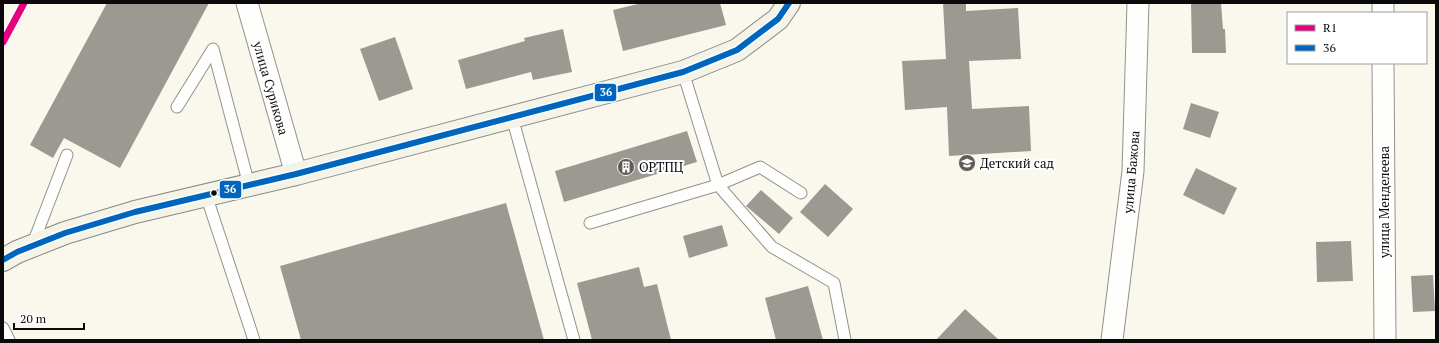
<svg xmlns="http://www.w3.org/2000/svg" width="1439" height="343" font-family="'PT Serif',serif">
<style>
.building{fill:#9c9993}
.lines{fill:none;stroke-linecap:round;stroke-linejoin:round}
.lane-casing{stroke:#92918c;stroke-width:13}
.street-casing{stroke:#92918c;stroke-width:23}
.secondary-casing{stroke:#898883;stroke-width:24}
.lane{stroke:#fefefc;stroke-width:11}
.street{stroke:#fefefc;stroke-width:21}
.secondary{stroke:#f4f3e7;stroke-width:22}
.bus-1-casing{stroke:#fff;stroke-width:9}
.bus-1{stroke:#0065bd;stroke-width:6}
.rail-1-casing{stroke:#fff;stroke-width:10}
.rail-1{stroke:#e5007d;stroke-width:7}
.bus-dot{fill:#0a0a0a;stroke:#fff;stroke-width:1.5}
.labels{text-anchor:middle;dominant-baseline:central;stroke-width:4;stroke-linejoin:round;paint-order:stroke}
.street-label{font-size:13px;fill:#0a0a0a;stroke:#fff}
.poi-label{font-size:13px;fill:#0a0a0a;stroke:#fff;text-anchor:start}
.line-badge{stroke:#fff;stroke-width:1.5}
.badge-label{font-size:11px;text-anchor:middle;font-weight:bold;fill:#fff}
</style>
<rect width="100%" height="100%" fill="#faf8ed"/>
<path class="building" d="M 107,3 L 209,3 L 120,168 L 64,138 L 53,158 L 30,145 Z
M 642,3 L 720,3 L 726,25 L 623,51 L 613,10 Z
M 943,3 L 966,3 L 966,11 L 1018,8 L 1021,59 L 969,61 L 972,109 L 1029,106 L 1031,151 L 949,156 L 947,107 L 905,110 L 902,61 L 946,59 Z
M 1191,3 L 1221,3 L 1223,29 L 1225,29 L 1226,53 L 1192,53 Z
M 563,29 L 572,72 L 533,80 L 531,72 L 466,89 L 458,60 L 525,41 L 524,38 Z
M 395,37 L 413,89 L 379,101 L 360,49 Z
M 1191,103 L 1219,112 L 1210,138 L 1183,129 Z
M 687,131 L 697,162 L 564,202 L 555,171 Z
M 1196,168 L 1237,188 L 1224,215 L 1183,195 Z
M 825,184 L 853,209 L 828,237 L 800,212 Z
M 761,190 L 793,218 L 779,234 L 746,206 Z
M 506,203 L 544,340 L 301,340 L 280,266 Z
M 722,225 L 728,246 L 689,258 L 683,236 Z
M 1351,241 L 1353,281 L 1317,282 L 1316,242 Z
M 639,267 L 644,287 L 657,284 L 671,340 L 592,340 L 577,283 Z
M 1433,275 L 1435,311 L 1413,312 L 1411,276 Z
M 808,286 L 823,340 L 776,340 L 765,298 Z
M 965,309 L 999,340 L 936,340 Z"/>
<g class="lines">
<g class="lane-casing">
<path id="lane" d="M 683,72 L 718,185 L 772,247 L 834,283 L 845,340
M 177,107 L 213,49 L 249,185
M 512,117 L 574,340
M 206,195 L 254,340
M 590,223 L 718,185 L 760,167 L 801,193
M 32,246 L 67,155
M 3,328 L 9,340"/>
</g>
<g class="street-casing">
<path id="street" d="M 247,3 L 296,174
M 1383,3 L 1383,13
M 1383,63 L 1385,340
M 1112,340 L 1133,171 L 1138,3"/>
</g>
<g class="secondary-casing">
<path id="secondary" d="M 3,260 L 17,252 L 65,233 L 135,212 L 296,174 L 683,72 L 737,50 L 778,19 L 789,3"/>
</g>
<use href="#lane" class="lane"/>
<use href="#street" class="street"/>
<use href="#secondary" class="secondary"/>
<g class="bus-1-casing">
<path id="bus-1" d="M 3,260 L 17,252 L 65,233 L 135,212 L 296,174 L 683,72 L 737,50 L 778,19 L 789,3"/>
</g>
<use href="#bus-1" class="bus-1"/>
<g class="rail-1-casing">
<path id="rail-1" d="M 3,42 L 24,3"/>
</g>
<use href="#rail-1" class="rail-1"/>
</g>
<defs>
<g id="school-disc" transform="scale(0.9)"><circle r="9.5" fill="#5e5d59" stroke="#fff"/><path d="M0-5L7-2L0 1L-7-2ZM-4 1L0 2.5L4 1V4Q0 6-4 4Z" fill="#fff"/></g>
<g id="building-disc" transform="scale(0.9)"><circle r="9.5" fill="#5e5d59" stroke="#fff"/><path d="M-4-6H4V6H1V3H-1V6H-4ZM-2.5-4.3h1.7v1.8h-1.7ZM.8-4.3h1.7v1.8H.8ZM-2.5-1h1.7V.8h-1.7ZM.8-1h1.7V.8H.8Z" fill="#fff"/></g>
</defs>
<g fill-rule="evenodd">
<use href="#school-disc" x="967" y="163"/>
<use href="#building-disc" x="626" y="167"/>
</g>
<circle class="bus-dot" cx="214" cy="193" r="3.5"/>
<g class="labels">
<g class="street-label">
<text transform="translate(271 88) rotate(74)">улица Сурикова</text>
<text transform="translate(1131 172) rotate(-85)">улица Бажова</text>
<text transform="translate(1384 202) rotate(-90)">улица Менделеева</text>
</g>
<g class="poi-label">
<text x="980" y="163">Детский сад</text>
<text x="639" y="167">ОРТПЦ</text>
</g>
</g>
<g class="line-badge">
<rect x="594" y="83" width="23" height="19" rx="4" fill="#0065bd"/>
<rect x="219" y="180" width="23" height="19" rx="4" fill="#0065bd"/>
</g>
<g class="badge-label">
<text x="606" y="96">36</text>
<text x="230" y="193">36</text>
</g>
<rect width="1439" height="343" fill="none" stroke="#0a0a0a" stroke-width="8"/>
<rect x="1287" y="12" width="140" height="52" fill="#ffffff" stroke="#9d9d9d"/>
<rect x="1295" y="25" width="20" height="6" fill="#e5007d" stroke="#9d9d9d"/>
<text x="1323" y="32" font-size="12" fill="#0a0a0a">R1</text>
<rect x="1295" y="45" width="20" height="6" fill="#0065bd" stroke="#9d9d9d"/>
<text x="1323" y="52" font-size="12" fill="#0a0a0a">36</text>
<path d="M14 323v6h70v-6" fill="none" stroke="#0a0a0a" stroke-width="2"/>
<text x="20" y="323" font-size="12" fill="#0a0a0a" stroke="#ffffff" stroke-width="3" paint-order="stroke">20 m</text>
</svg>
